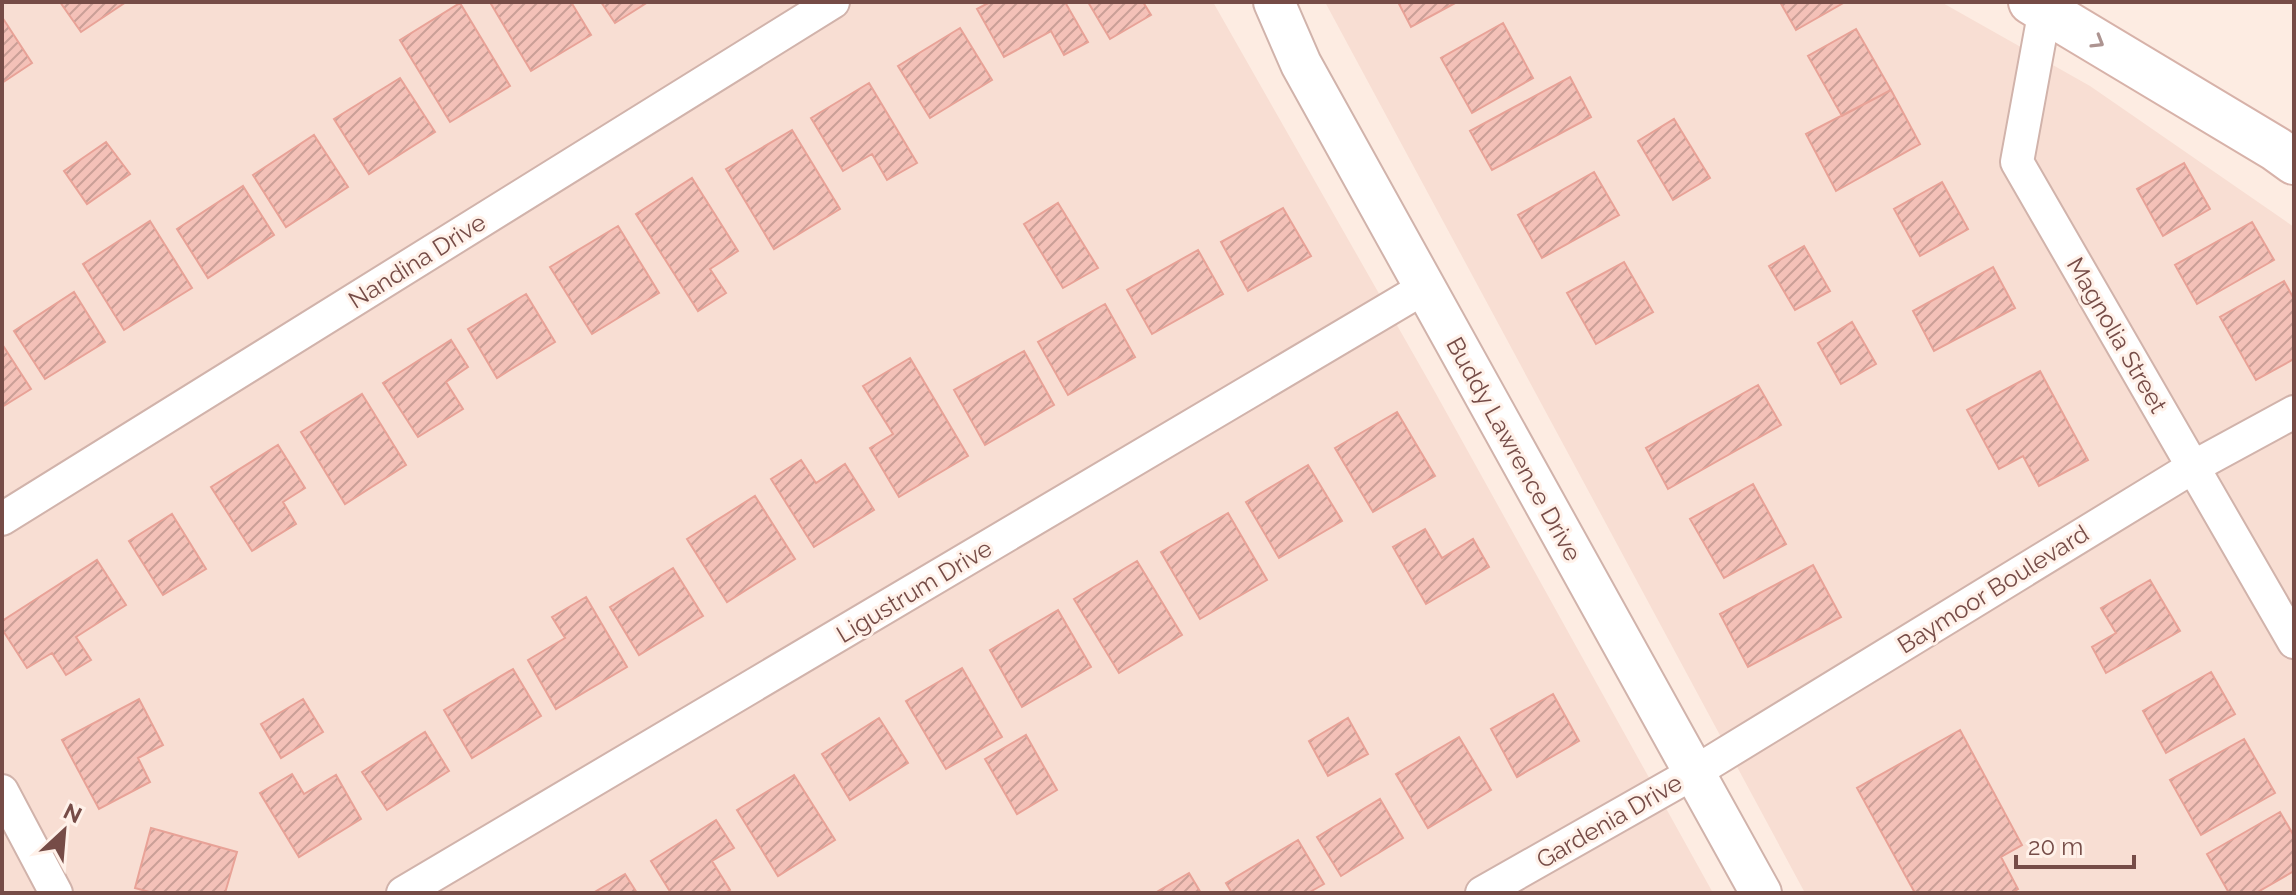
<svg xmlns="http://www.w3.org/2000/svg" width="2296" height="895" font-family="Raleway,sans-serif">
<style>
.residential{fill:#f8ded3}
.building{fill:url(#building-hatch);stroke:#e8a297;stroke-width:2}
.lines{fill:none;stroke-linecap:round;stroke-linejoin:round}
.minor-casing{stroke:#d1b3ab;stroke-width:36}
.tertiary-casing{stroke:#d1b3ab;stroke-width:44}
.secondary-casing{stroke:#d7b2a9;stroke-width:48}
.minor{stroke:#fff;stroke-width:32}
.tertiary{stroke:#fff;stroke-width:40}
.secondary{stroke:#fff;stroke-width:44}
.oneway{stroke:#ad9491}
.labels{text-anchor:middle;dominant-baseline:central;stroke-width:6;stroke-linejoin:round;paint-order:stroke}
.street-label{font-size:24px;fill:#764c47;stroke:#fff1e9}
</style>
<defs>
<pattern id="building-hatch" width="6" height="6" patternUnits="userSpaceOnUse" patternTransform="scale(2)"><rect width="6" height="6" fill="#f4c1b8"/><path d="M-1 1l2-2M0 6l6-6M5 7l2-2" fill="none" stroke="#ca9f97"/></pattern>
</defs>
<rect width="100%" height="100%" fill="#fdece2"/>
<path class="residential" d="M 2,2 L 1213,2 L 1435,392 L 1713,893 L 2,893 Z
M 1325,2 L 1941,2 L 2090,86 L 2294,227 L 2294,893 L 1805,893 Z"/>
<path class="building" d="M 60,2 L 126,2 L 81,32 Z
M 495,2 L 571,2 L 591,35 L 531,71 L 491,4 Z
M 601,2 L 648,2 L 615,23 Z
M 990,2 L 1065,2 L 1088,42 L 1064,55 L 1051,31 L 1004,57 L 977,9 Z
M 1088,2 L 1143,2 L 1151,15 L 1110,39 Z
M 1398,2 L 1457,2 L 1411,27 Z
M 1780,2 L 1845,2 L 1796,30 Z
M 460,3 L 510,86 L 450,122 L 400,40 Z
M 2,17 L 32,63 L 2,83 Z
M 1503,23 L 1533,78 L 1472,113 L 1441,58 Z
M 960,28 L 992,80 L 930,118 L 898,66 Z
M 1856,29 L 1891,90 L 1842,116 L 1808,56 Z
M 1570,77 L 1591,117 L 1492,170 L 1470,131 Z
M 400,78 L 435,132 L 369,174 L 334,119 Z
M 869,83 L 917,163 L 887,180 L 872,154 L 843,171 L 811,118 Z
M 1891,90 L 1920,144 L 1836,191 L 1806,134 Z
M 1674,119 L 1710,178 L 1673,200 L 1638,141 Z
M 792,130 L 840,209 L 774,249 L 726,169 Z
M 314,135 L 348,187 L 286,227 L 253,175 Z
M 106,142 L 130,174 L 87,204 L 64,171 Z
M 2184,163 L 2210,209 L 2163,236 L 2137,189 Z
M 1594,172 L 1619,215 L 1542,258 L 1518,215 Z
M 692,178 L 738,251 L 710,269 L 726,293 L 698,311 L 636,214 Z
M 1942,182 L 1968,229 L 1920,256 L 1894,209 Z
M 243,186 L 274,235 L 208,278 L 177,229 Z
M 1058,203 L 1098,268 L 1063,288 L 1024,224 Z
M 1283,208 L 1311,256 L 1248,291 L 1221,242 Z
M 150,221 L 192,288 L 124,330 L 83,264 Z
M 2252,222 L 2274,260 L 2197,304 L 2175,265 Z
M 618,226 L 659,293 L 592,334 L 550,267 Z
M 1804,246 L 1830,291 L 1795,310 L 1769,266 Z
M 1198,250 L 1223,294 L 1152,334 L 1127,290 Z
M 1624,262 L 1653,312 L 1596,344 L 1567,293 Z
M 1993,267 L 2015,308 L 1934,351 L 1913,311 Z
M 2284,281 L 2294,299 L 2294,359 L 2256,380 L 2220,317 Z
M 74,292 L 105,342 L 45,379 L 14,331 Z
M 526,294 L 555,342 L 497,378 L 468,329 Z
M 1105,304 L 1135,357 L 1068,395 L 1038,342 Z
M 1852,322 L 1876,364 L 1841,384 L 1818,343 Z
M 451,340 L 468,367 L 446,382 L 463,409 L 418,437 L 383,383 Z
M 2,344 L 31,389 L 2,407 Z
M 1024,351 L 1054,405 L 985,445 L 954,390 Z
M 910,358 L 968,456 L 899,497 L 870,448 L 893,434 L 863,386 Z
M 2040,371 L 2088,460 L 2039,486 L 2023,456 L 1999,469 L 1967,410 Z
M 1758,385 L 1781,425 L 1668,489 L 1646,448 Z
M 362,394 L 406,465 L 345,504 L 301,432 Z
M 1397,412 L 1435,476 L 1373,512 L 1335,448 Z
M 278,445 L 305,488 L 283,502 L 296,524 L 252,551 L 211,487 Z
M 801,460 L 816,483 L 845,464 L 874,510 L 814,547 L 771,479 Z
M 1308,465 L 1342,521 L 1279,558 L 1246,502 Z
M 1753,484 L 1786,544 L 1724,578 L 1690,519 Z
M 755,496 L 795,559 L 727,602 L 687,539 Z
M 1228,513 L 1267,580 L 1200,619 L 1161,552 Z
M 172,514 L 206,569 L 163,595 L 129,541 Z
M 1425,529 L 1442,558 L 1473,539 L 1489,567 L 1426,604 L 1393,547 Z
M 97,560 L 126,605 L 76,637 L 91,660 L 66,675 L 52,653 L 27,668 L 2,629 L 2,621 Z
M 1137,561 L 1182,635 L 1119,673 L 1074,599 Z
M 1813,565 L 1841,617 L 1748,667 L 1720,614 Z
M 673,568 L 703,616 L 639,655 L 610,607 Z
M 2150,580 L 2180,631 L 2106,673 L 2092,647 L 2116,633 L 2101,608 Z
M 586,597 L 627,667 L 556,709 L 528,660 L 565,638 L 552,617 Z
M 1058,610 L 1091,667 L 1022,707 L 990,650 Z
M 962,668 L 1002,737 L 946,769 L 906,701 Z
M 513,669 L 541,716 L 472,758 L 444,710 Z
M 2211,672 L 2235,714 L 2166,753 L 2143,711 Z
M 1553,694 L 1579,741 L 1517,777 L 1491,729 Z
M 139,699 L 163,745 L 138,758 L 150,782 L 99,809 L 62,740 Z
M 303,699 L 323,732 L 281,758 L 261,724 Z
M 879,718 L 908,763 L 850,800 L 822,754 Z
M 1348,718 L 1368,754 L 1328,776 L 1309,741 Z
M 1960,730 L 2022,845 L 2001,857 L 2018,889 L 2011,893 L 1915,893 L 1857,788 Z
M 425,732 L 449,771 L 387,810 L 362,772 Z
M 1026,735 L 1057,790 L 1017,814 L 985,759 Z
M 1459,737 L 1491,790 L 1428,828 L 1396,774 Z
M 2244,739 L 2275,793 L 2201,835 L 2170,780 Z
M 292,774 L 304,794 L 336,775 L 361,819 L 299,857 L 260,793 Z
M 794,775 L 835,840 L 778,876 L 737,810 Z
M 1380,799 L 1403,838 L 1341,876 L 1317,837 Z
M 2280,812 L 2294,836 L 2294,871 L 2256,893 L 2229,893 L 2207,854 Z
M 716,820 L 734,848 L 712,861 L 730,890 L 725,893 L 671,893 L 651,861 Z
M 151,828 L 237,852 L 225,893 L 153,893 L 135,888 Z
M 1298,840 L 1324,884 L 1308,893 L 1232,893 L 1226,883 Z
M 1189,873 L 1201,893 L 1155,893 Z
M 625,874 L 637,893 L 593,893 Z"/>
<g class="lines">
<g class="minor-casing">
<path id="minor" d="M 2045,9 L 2017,162 L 2294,642
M 2,519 L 833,2
M 2,791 L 56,893
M 403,893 L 1424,288
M 1482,893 L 1695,772 L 2193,467 L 2294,412"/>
</g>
<g class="tertiary-casing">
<path id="tertiary" d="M 1274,2 L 1301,64 L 1761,893"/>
</g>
<g class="secondary-casing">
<path id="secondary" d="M 2031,2 L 2276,149 L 2294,162"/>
</g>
<use href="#minor" class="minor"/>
<use href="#tertiary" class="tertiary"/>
<use href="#secondary" class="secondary"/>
</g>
<defs><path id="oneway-chevron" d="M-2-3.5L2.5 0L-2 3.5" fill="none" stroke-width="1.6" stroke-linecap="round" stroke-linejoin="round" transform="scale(2)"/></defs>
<use class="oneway" href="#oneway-chevron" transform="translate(2098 42) rotate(31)"/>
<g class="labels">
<g class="street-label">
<text transform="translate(417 261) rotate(-32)">Nandina Drive</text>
<text transform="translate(2117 335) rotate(60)">Magnolia Street</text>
<text transform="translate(1514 449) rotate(61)">Buddy Lawrence Drive</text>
<text transform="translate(1993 589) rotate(-32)">Baymoor Boulevard</text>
<text transform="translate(914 591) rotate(-31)">Ligustrum Drive</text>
<text transform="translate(1609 821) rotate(-30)">Gardenia Drive</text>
</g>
</g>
<rect width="2296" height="895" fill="none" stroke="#764c47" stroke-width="8"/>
<g transform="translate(64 831) rotate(26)" stroke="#fff1e9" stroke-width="6" paint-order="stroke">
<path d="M0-6L14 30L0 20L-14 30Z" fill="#764c47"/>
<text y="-12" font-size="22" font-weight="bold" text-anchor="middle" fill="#764c47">N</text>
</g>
<path d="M2016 855v12h118v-12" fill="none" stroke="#764c47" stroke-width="4"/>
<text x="2028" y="855" font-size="24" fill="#764c47" stroke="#fff1e9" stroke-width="6" paint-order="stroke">20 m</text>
</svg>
